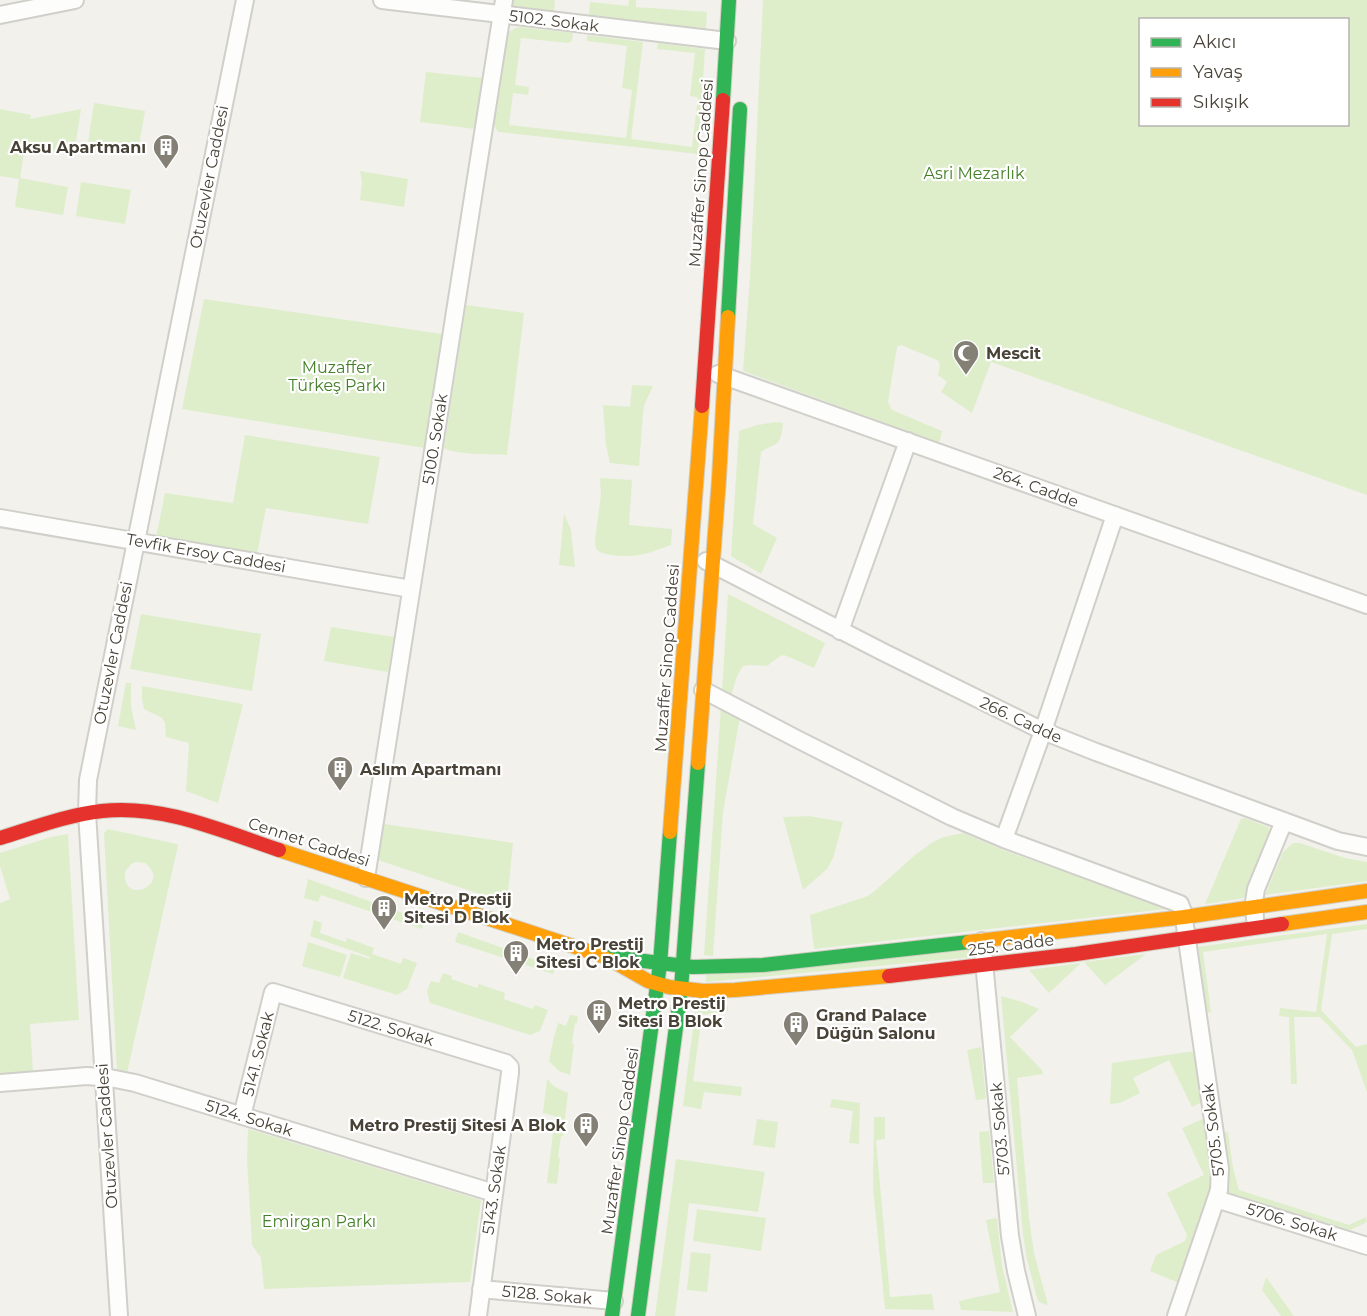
<svg xmlns="http://www.w3.org/2000/svg" width="1367" height="1316" font-family="Montserrat,sans-serif">
<style>
.green{fill:#deeecb;fill-rule:evenodd}
.lines{fill:none;stroke-linecap:round;stroke-linejoin:round}
.street-casing{stroke:#d0cfc9;stroke-width:20}
.fast-casing{stroke:#d2cec2;stroke-width:16}
.slow-casing{stroke:#d2cec2;stroke-width:16}
.jam-casing{stroke:#d2cec2;stroke-width:16}
.street{stroke:#fdfdfc;stroke-width:16}
.fast{stroke:#30b455;stroke-width:14}
.slow{stroke:#ff9f0a;stroke-width:14}
.jam{stroke:#e5322d;stroke-width:14}
.labels{text-anchor:middle;dominant-baseline:central;stroke-width:4.5;stroke-linejoin:round;paint-order:stroke}
.street-label{font-size:16px;fill:#494337;stroke:#fff}
.poi-label{font-size:16px;font-weight:bold;fill:#494337;stroke:#fff;text-anchor:start}
.park-label{font-size:16px;fill:#437f26;stroke:#fff}
</style>
<rect width="100%" height="100%" fill="#f2f1ec"/>
<path class="green" d="M 513,0 L 555,0 L 554,11 L 513,6 Z
M 629,0 L 636,0 L 636,7 L 707,12 L 706,30 L 589,15 L 590,2 L 628,6 Z
M 763,0 L 1367,0 L 1367,495 L 991,362 L 972,413 L 941,392 L 947,382 L 938,375 C 939,369 942,364 937,360 L 901,345 L 897,347 L 888,402 L 892,410 L 942,431 L 939,443 L 743,371 L 750,276 ZM 1140,20 L 1348,20 L 1348,124 L 1140,124 Z
M 518,27 L 573,33 L 572,41 L 568,43 L 521,38 L 515,85 L 529,87 L 528,95 L 513,93 L 509,125 L 626,138 L 632,90 L 622,88 L 627,46 L 587,41 L 587,35 L 643,42 L 631,139 L 692,147 L 698,97 L 690,96 L 695,53 L 657,49 L 658,43 L 705,49 L 698,154 L 498,132 L 494,125 L 508,32 Z
M 426,72 L 483,78 L 475,129 L 420,122 Z
M 94,103 L 145,111 L 138,151 L 88,142 Z
M 0,109 L 31,115 L 30,119 L 81,109 L 74,155 L 25,147 L 20,178 L 68,187 L 63,215 L 15,207 L 19,179 L 0,176 Z
M 360,171 L 408,179 L 404,207 L 360,200 L 362,181 Z
M 81,182 L 131,190 L 125,224 L 76,216 Z
M 204,299 L 442,334 L 424,448 L 182,409 Z
M 466,305 L 524,313 L 507,455 C 492,454 456,455 444,448 Z
M 632,385 L 653,386 L 644,406 L 643,413 L 639,466 L 610,463 L 606,445 L 603,405 L 630,407 Z
M 776,422 L 783,423 C 782,430 782,440 776,444 C 771,447 766,448 761,452 L 753,524 L 777,538 L 761,574 L 731,556 L 739,431 L 757,425 Z
M 245,435 L 380,457 L 368,524 L 266,508 L 257,554 L 156,537 L 165,493 L 233,503 Z
M 600,478 L 632,480 L 629,525 L 672,529 L 671,545 C 660,549 650,553 639,555 C 631,557 607,556 600,552 C 595,549 595,546 595,540 L 601,494 Z
M 564,514 L 571,530 L 575,567 L 559,565 Z
M 728,594 L 825,643 L 814,668 L 784,655 L 780,656 L 767,666 L 750,665 L 743,666 L 737,676 L 731,696 L 722,691 Z
M 141,614 L 261,634 L 252,691 L 130,669 Z
M 331,627 L 394,637 L 388,672 L 324,661 Z
M 126,683 L 131,683 L 131,706 L 136,730 L 118,726 Z
M 142,686 L 243,704 L 218,803 L 186,791 L 189,743 L 166,737 L 165,723 L 162,718 L 144,709 L 142,699 Z
M 721,708 L 740,717 L 723,812 L 713,956 L 704,955 Z
M 809,816 L 843,822 L 833,858 L 827,869 L 803,890 L 783,817 Z
M 1245,818 L 1268,827 L 1270,831 L 1244,898 L 1205,904 L 1241,819 Z
M 384,824 L 513,843 L 507,903 L 378,860 Z
M 108,829 L 177,844 L 178,846 L 127,1073 L 117,1072 L 104,833 ZM 136,862 L 145,863 C 173,884 122,907 125,872 L 131,864 Z
M 963,833 L 1003,850 L 1155,904 L 1166,909 L 814,949 L 810,915 L 868,896 L 877,889 L 915,855 L 933,842 L 944,837 Z
M 68,834 L 79,1020 L 30,1024 L 33,1072 L 0,1075 L 0,903 L 10,899 L 0,866 L 0,853 L 51,837 Z
M 1293,843 L 1300,843 L 1345,858 L 1367,862 L 1367,881 L 1265,895 L 1283,852 Z
M 308,879 L 425,921 L 422,929 L 321,895 L 318,902 L 304,898 Z
M 314,920 L 322,923 L 320,933 L 346,942 L 347,938 L 374,948 L 372,954 L 401,964 L 403,958 L 417,963 L 407,989 L 397,995 L 343,978 L 351,953 L 370,959 L 370,957 L 310,936 Z
M 1367,924 L 1367,929 L 1332,934 L 1321,1010 L 1356,1047 L 1367,1044 L 1367,1092 L 1352,1050 L 1320,1017 L 1294,1017 L 1297,1084 L 1291,1084 L 1289,1017 L 1279,1016 L 1280,1008 L 1316,1012 L 1327,934 L 1203,952 L 1211,1012 L 1206,1013 L 1197,947 Z
M 458,932 L 556,967 L 553,974 L 455,942 Z
M 308,942 L 347,955 L 340,977 L 302,966 Z
M 973,950 L 974,957 L 706,982 L 706,975 Z
M 1146,954 L 1105,985 L 1084,962 Z
M 1081,963 L 1049,993 L 1029,970 Z
M 443,973 L 452,976 L 451,979 L 477,988 L 479,984 L 505,993 L 504,999 L 533,1009 L 535,1005 L 548,1010 L 540,1031 L 530,1035 L 430,1003 L 427,991 L 431,981 L 439,983 Z
M 1001,996 L 1022,1002 L 1039,1009 L 1010,1037 L 1042,1070 L 1043,1074 L 1017,1078 L 1029,1218 L 1034,1253 L 1048,1305 L 1039,1302 L 1037,1298 L 1027,1259 L 1023,1235 Z
M 728,1006 L 728,1011 L 702,1015 L 693,1081 L 742,1087 L 741,1096 L 704,1092 L 701,1109 L 683,1106 L 695,1012 Z
M 570,1015 L 578,1016 L 577,1023 L 575,1023 L 572,1043 L 574,1044 L 570,1075 L 559,1071 L 549,1061 L 553,1041 L 558,1023 L 566,1026 Z
M 981,1047 L 986,1099 L 976,1100 L 967,1050 Z
M 1195,1051 L 1202,1102 L 1192,1107 L 1169,1060 L 1133,1078 L 1140,1093 L 1120,1103 L 1110,1104 L 1112,1063 Z
M 547,1079 L 555,1087 L 568,1093 L 563,1136 L 561,1136 L 558,1157 L 560,1158 L 557,1184 L 547,1183 L 555,1116 L 543,1113 Z
M 832,1099 L 860,1103 L 859,1144 L 849,1143 L 853,1111 L 830,1107 Z
M 874,1117 L 885,1117 L 885,1139 L 876,1140 L 890,1297 L 932,1294 L 934,1310 L 885,1309 L 873,1188 Z
M 1205,1118 L 1212,1165 L 1211,1187 L 1179,1283 L 1150,1271 L 1156,1255 L 1185,1241 L 1187,1235 L 1167,1193 L 1204,1175 L 1182,1128 Z
M 757,1119 L 778,1122 L 775,1148 L 753,1145 Z
M 248,1129 L 481,1200 L 470,1282 L 264,1289 L 261,1258 L 252,1245 L 247,1159 Z
M 989,1131 L 994,1183 L 983,1183 L 979,1132 Z
M 1228,1132 L 1233,1168 L 1239,1190 L 1349,1225 L 1366,1217 L 1367,1222 L 1350,1230 L 1226,1192 L 1228,1169 L 1223,1133 Z
M 676,1159 L 765,1172 L 758,1212 L 689,1203 L 675,1316 L 655,1316 Z
M 697,1209 L 766,1218 L 761,1251 L 693,1241 Z
M 997,1218 L 1002,1266 L 1013,1312 L 961,1310 L 959,1301 L 1000,1292 L 986,1220 Z
M 691,1252 L 711,1254 L 707,1292 L 687,1290 Z
M 1266,1277 L 1294,1316 L 1281,1316 L 1262,1290 Z"/>
<g class="lines">
<g class="street-casing">
<path id="street" d="M 382,0 L 727,41
M 0,15 L 75,0
M 718,374 L 1367,605
M 0,518 L 411,589
M 706,561 L 883,652 L 1043,731 L 1096,752 L 1338,841 L 1367,847
M 840,631 L 908,441
M 703,690 L 797,739 L 952,817 L 1004,839 L 1180,904 L 1183,912 L 1220,1169 L 1219,1190 L 1216,1199 L 1176,1316
M 1004,839 L 1043,731 L 1115,515
M 366,878 L 504,0
M 1255,919 L 1254,902 L 1256,889 L 1284,821
M 982,941 L 1010,1236 L 1016,1271 L 1027,1316
M 0,1083 L 87,1076 L 110,1078 L 135,1083 L 494,1193
M 242,1116 L 273,992 L 506,1063 L 510,1067 L 510,1073 L 478,1316
M 1216,1199 L 1367,1246
M 481,1289 L 614,1301
M 119,1316 L 87,813 L 88,780 L 245,0"/>
</g>
<g class="fast-casing">
<path id="fast" d="M 723,100 L 729,0
M 728,317 L 740,109
M 611,960 L 603,956 L 693,967 L 763,965 L 969,942
M 612,1316 L 660,964 L 670,832
M 638,1316 L 681,989 L 698,763"/>
</g>
<g class="slow-casing">
<path id="slow" d="M 698,763 L 719,479 L 728,317
M 670,832 L 702,406
M 279,850 L 603,956
M 1282,924 L 1367,912
M 969,942 L 1184,917 L 1367,891
M 611,960 L 648,981 L 669,987 L 703,991 L 735,990 L 889,976"/>
</g>
<g class="jam-casing">
<path id="jam" d="M 702,406 L 723,100
M 0,838 C 33,828 67,815 102,811 C 162,804 222,831 279,850
M 889,976 L 1076,954 L 1282,924"/>
</g>
<use href="#street" class="street"/>
<use href="#fast" class="fast"/>
<use href="#slow" class="slow"/>
<use href="#jam" class="jam"/>
</g>
<defs>
<g id="building-pin" transform="scale(1.35)"><path d="M0 17L-7.5 6A9.5 9.5 0 1 1 7.5 6Z" fill="#848076" stroke="#fff"/><path d="M-4-6H4V6H1V3H-1V6H-4ZM-2.5-4.3h1.7v1.8h-1.7ZM.8-4.3h1.7v1.8H.8ZM-2.5-1h1.7V.8h-1.7ZM.8-1h1.7V.8H.8Z" fill="#fff"/></g>
<g id="mosque-pin" transform="scale(1.35)"><path d="M0 17L-7.5 6A9.5 9.5 0 1 1 7.5 6Z" fill="#848076" stroke="#fff"/><path d="M3.5-4.9A6 6 0 1 0 3.5 4.9A5 5 0 1 1 3.5-4.9Z" fill="#fff"/></g>
</defs>
<g fill-rule="evenodd">
<use href="#building-pin" x="166" y="147"/>
<use href="#mosque-pin" x="966" y="353"/>
<use href="#building-pin" x="340" y="769"/>
<use href="#building-pin" x="384" y="908"/>
<use href="#building-pin" x="516" y="953"/>
<use href="#building-pin" x="599" y="1012"/>
<use href="#building-pin" x="796" y="1024"/>
<use href="#building-pin" x="586" y="1125"/>
</g>
<g class="labels">
<g class="street-label">
<text transform="translate(554 21) rotate(7)">5102. Sokak</text>
<text transform="translate(701 173) rotate(-86)">Muzaffer Sinop Caddesi</text>
<text transform="translate(209 177) rotate(-79)">Otuzevler Caddesi</text>
<text transform="translate(435 439) rotate(-81)">5100. Sokak</text>
<text transform="translate(1036 487) rotate(20)">264. Cadde</text>
<text transform="translate(206 553) rotate(10)">Tevfik Ersoy Caddesi</text>
<text transform="translate(113 653) rotate(-79)">Otuzevler Caddesi</text>
<text transform="translate(667 658) rotate(-86)">Muzaffer Sinop Caddesi</text>
<text transform="translate(1021 720) rotate(25)">266. Cadde</text>
<text transform="translate(309 842) rotate(18)">Cennet Caddesi</text>
<text transform="translate(1011 945) rotate(-7)">255. Cadde</text>
<text transform="translate(391 1028) rotate(17)">5122. Sokak</text>
<text transform="translate(258 1054) rotate(-76)">5141. Sokak</text>
<text transform="translate(249 1118) rotate(17)">5124. Sokak</text>
<text transform="translate(1000 1129) rotate(-95)">5703. Sokak</text>
<text transform="translate(1213 1130) rotate(-97)">5705. Sokak</text>
<text transform="translate(107 1136) rotate(-94)">Otuzevler Caddesi</text>
<text transform="translate(620 1141) rotate(-82)">Muzaffer Sinop Caddesi</text>
<text transform="translate(494 1190) rotate(-82)">5143. Sokak</text>
<text transform="translate(1292 1222) rotate(17)">5706. Sokak</text>
<text transform="translate(547 1295) rotate(5)">5128. Sokak</text>
</g>
<g class="poi-label">
<text x="146" y="147" text-anchor="end">Aksu Apartmanı</text>
<text x="986" y="353">Mescit</text>
<text x="360" y="769">Aslım Apartmanı</text>
<text x="404" y="899">Metro Prestij<tspan x="404" dy="18">Sitesi D Blok</tspan></text>
<text x="536" y="944">Metro Prestij<tspan x="536" dy="18">Sitesi C Blok</tspan></text>
<text x="618" y="1003">Metro Prestij<tspan x="618" dy="18">Sitesi B Blok</tspan></text>
<text x="816" y="1015">Grand Palace<tspan x="816" dy="18">Düğün Salonu</tspan></text>
<text x="566" y="1125" text-anchor="end">Metro Prestij Sitesi A Blok</text>
</g>
<g class="park-label">
<text x="974" y="173">Asri Mezarlık</text>
<text x="337" y="367">Muzaffer<tspan x="337" dy="18">Türkeş Parkı</tspan></text>
<text x="319" y="1221">Emirgan Parkı</text>
</g>
</g>
<rect x="1139" y="18" width="210" height="108" fill="#ffffff" stroke="#b6b4af" stroke-width="1.5"/>
<rect x="1151" y="38" width="30" height="9" fill="#30b455" stroke="#b6b4af" stroke-width="1.5"/>
<text x="1193" y="48" font-size="18" fill="#494337">Akıcı</text>
<rect x="1151" y="68" width="30" height="9" fill="#ff9f0a" stroke="#b6b4af" stroke-width="1.5"/>
<text x="1193" y="78" font-size="18" fill="#494337">Yavaş</text>
<rect x="1151" y="98" width="30" height="9" fill="#e5322d" stroke="#b6b4af" stroke-width="1.5"/>
<text x="1193" y="108" font-size="18" fill="#494337">Sıkışık</text>
</svg>
